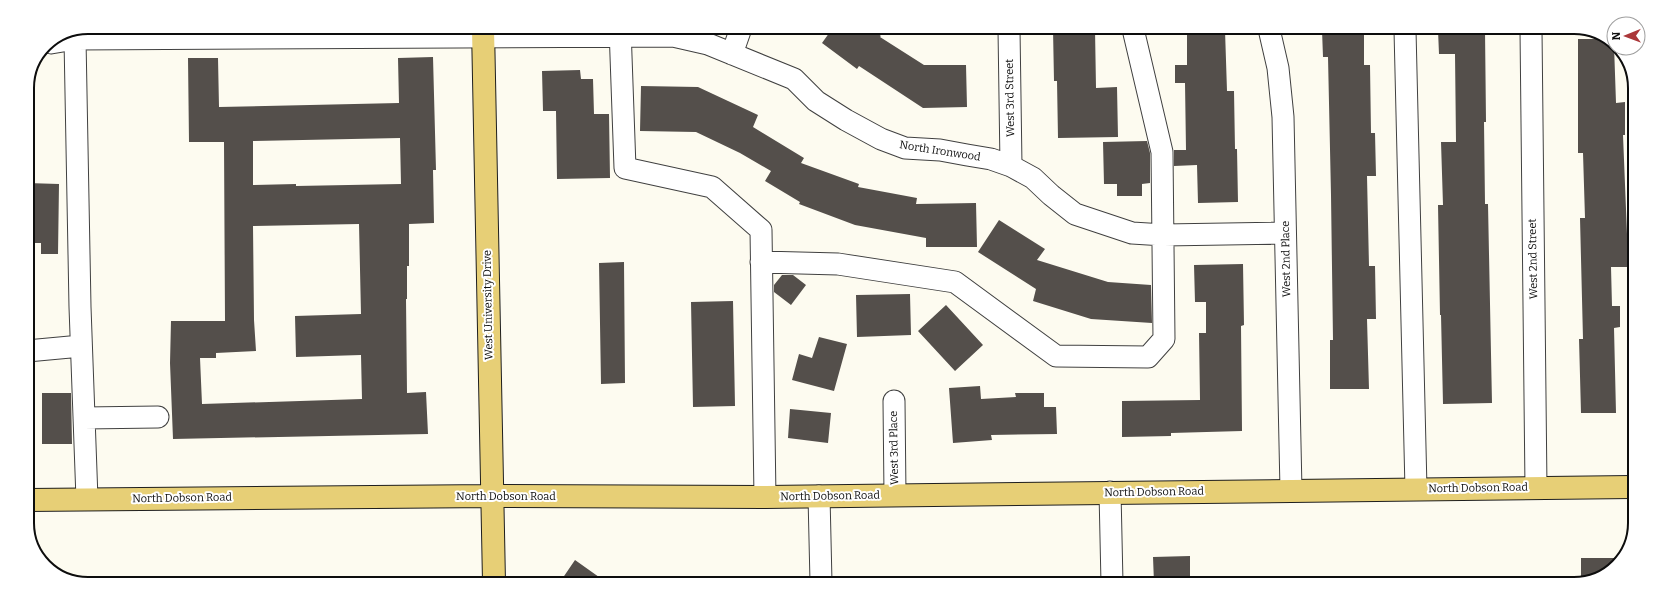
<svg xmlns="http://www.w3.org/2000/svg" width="1662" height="611" font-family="Bitter,serif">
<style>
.building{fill:#544f4b;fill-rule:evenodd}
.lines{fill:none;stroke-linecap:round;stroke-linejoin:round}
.minor-casing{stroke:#404040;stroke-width:23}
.major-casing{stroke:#1e1e1e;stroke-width:24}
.minor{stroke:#fff;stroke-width:21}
.major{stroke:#e7cf76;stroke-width:22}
.labels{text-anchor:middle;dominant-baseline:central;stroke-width:4;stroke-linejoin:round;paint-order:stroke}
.street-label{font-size:11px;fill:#0d0d0d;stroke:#fff}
.rim{fill:none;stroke:#0d0d0d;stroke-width:2}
</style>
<rect width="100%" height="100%" fill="#fdfbf0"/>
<path class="building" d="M 832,29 L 872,29 L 881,36 L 880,37 L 924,65 L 966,65 L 967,107 L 923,108 L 859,66 L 857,69 L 822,43 Z
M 1053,29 L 1095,29 L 1096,88 L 1117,87 L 1118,137 L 1058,138 L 1057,81 L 1054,81 Z
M 1187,30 L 1225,30 L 1227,91 L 1234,91 L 1235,149 L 1237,149 L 1238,202 L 1198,203 L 1197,165 L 1174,166 L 1174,150 L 1186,150 L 1185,83 L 1175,83 L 1175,65 L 1187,65 Z
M 1322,30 L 1364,30 L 1364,65 L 1370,65 L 1371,133 L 1375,133 L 1376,176 L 1367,176 L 1369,266 L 1375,266 L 1376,319 L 1367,319 L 1369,389 L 1330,389 L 1330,340 L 1333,340 L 1331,195 L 1328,57 L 1323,57 Z
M 1438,30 L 1485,30 L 1486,122 L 1484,122 L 1485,204 L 1488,204 L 1492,403 L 1443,404 L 1441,315 L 1440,315 L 1438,205 L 1443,205 L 1441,142 L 1456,142 L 1455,54 L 1439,54 Z
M 1578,39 L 1606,39 L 1614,45 L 1616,103 L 1625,102 L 1625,135 L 1623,135 L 1627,234 L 1634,234 L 1634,267 L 1611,267 L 1612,306 L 1620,306 L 1620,327 L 1614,328 L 1616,413 L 1581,413 L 1579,339 L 1583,339 L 1580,218 L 1585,218 L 1583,153 L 1578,153 Z
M 433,57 L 436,170 L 433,170 L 434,223 L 409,224 L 409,266 L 407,266 L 407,299 L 406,299 L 407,393 L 426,392 L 428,434 L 173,439 L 170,363 L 171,321 L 225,321 L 224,142 L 189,142 L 188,58 L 218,58 L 219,107 L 399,103 L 398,58 ZM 400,138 L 401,184 L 296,186 L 296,184 L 253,185 L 253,141 ZM 359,224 L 361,314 L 295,316 L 296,357 L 361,355 L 362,399 L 202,404 L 200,358 L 216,358 L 216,353 L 256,351 L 254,320 L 253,226 Z
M 580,70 L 581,79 L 593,79 L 594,114 L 609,114 L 610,178 L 557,179 L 556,111 L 543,111 L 542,71 Z
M 641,86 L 698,87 L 758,115 L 753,127 L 804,158 L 801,163 L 859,184 L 858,187 L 917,198 L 916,204 L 976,203 L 977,247 L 926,247 L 926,238 L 855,225 L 799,204 L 800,202 L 765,181 L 771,171 L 740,153 L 696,132 L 640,131 Z
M 1147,141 L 1150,153 L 1150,183 L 1142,184 L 1142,196 L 1117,196 L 1117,184 L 1104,184 L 1103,142 Z
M 27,183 L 59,184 L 58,254 L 41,254 L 41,243 L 27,243 Z
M 999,220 L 1045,249 L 1037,260 L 1108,282 L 1151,285 L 1152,323 L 1091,319 L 1033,301 L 1036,289 L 978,252 Z
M 624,262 L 625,383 L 601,384 L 599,263 Z
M 1243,264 L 1244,325 L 1241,326 L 1242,431 L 1171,433 L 1171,436 L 1122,437 L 1122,401 L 1200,400 L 1199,333 L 1206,333 L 1206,302 L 1195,302 L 1194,265 Z
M 782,275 L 793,275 L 806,285 L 791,305 L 774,292 L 774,285 Z
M 910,294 L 911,335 L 857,337 L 856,295 Z
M 733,301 L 735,406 L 693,407 L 691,302 Z
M 946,305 L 983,345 L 955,371 L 918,331 Z
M 819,337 L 847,344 L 834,391 L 792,380 L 799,354 L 812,358 Z
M 980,386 L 981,399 L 1016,397 L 1015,393 L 1044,393 L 1044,407 L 1056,407 L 1057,434 L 991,435 L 992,440 L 953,443 L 949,388 Z
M 42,393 L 71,393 L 72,444 L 42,444 Z
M 790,409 L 831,413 L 828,443 L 788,438 Z
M 1190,556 L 1190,583 L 1154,583 L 1153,557 Z
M 1581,558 L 1621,558 L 1611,571 L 1581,582 Z
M 575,560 L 606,582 L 560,582 Z"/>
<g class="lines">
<g class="minor-casing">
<path id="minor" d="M 620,28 L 625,168 L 712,187 L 761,230 L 765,497
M 1009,29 L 1011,166
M 1269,29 L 1278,68 L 1283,117 L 1291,490
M 1405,30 L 1416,489
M 1531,30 L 1536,488
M 75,39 L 80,307 L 87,499
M 51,43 L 75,39 L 673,36 L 708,44 L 794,79 L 816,101 L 846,120 L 881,139 L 905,148 L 940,150 L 967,155 L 991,159 L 1011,166 L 1033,178 L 1051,195 L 1075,214 L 1132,233 L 1164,235 L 1285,233
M 732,54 L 741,28
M 761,262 L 838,264 L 955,282 L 1056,356 L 1148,357 L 1164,339 L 1162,152 L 1133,29
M 27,351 L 81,346
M 894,401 L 895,495
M 84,418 L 158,417
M 1110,492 L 1112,583
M 819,496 L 821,582"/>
</g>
<g class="major-casing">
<path id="major" d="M 483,28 L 494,582
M 27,500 L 492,496 L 765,497 L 1632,487"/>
</g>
<use href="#minor" class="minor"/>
<use href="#major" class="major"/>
</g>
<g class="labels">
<g class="street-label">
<text transform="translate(1010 98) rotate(-91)">West 3rd Street</text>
<text transform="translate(940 151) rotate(9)">North Ironwood</text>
<text transform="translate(1286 259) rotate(-91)">West 2nd Place</text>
<text transform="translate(1533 259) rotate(-91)">West 2nd Street</text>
<text transform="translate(488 305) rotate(-91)">West University Drive</text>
<text transform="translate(894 448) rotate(-91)">West 3rd Place</text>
<text transform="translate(1478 488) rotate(-1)">North Dobson Road</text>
<text transform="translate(1154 492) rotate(-1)">North Dobson Road</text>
<text x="506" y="496">North Dobson Road</text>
<text transform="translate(830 496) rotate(-1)">North Dobson Road</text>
<text transform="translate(182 498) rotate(-1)">North Dobson Road</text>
</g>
</g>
<path d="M0 0H1662V611H0ZM88 34H1574A54 54 0 0 1 1628 88V523A54 54 0 0 1 1574 577H88A54 54 0 0 1 34 523V88A54 54 0 0 1 88 34Z" fill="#fff" fill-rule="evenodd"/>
<path class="rim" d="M88 34H1574A54 54 0 0 1 1628 88V523A54 54 0 0 1 1574 577H88A54 54 0 0 1 34 523V88A54 54 0 0 1 88 34Z"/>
<g transform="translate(1626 36) rotate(269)"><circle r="19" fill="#ffffff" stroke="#9e9e9e"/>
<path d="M0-3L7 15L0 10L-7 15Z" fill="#ab3739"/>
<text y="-6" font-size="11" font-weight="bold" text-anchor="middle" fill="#0d0d0d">N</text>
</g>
</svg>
